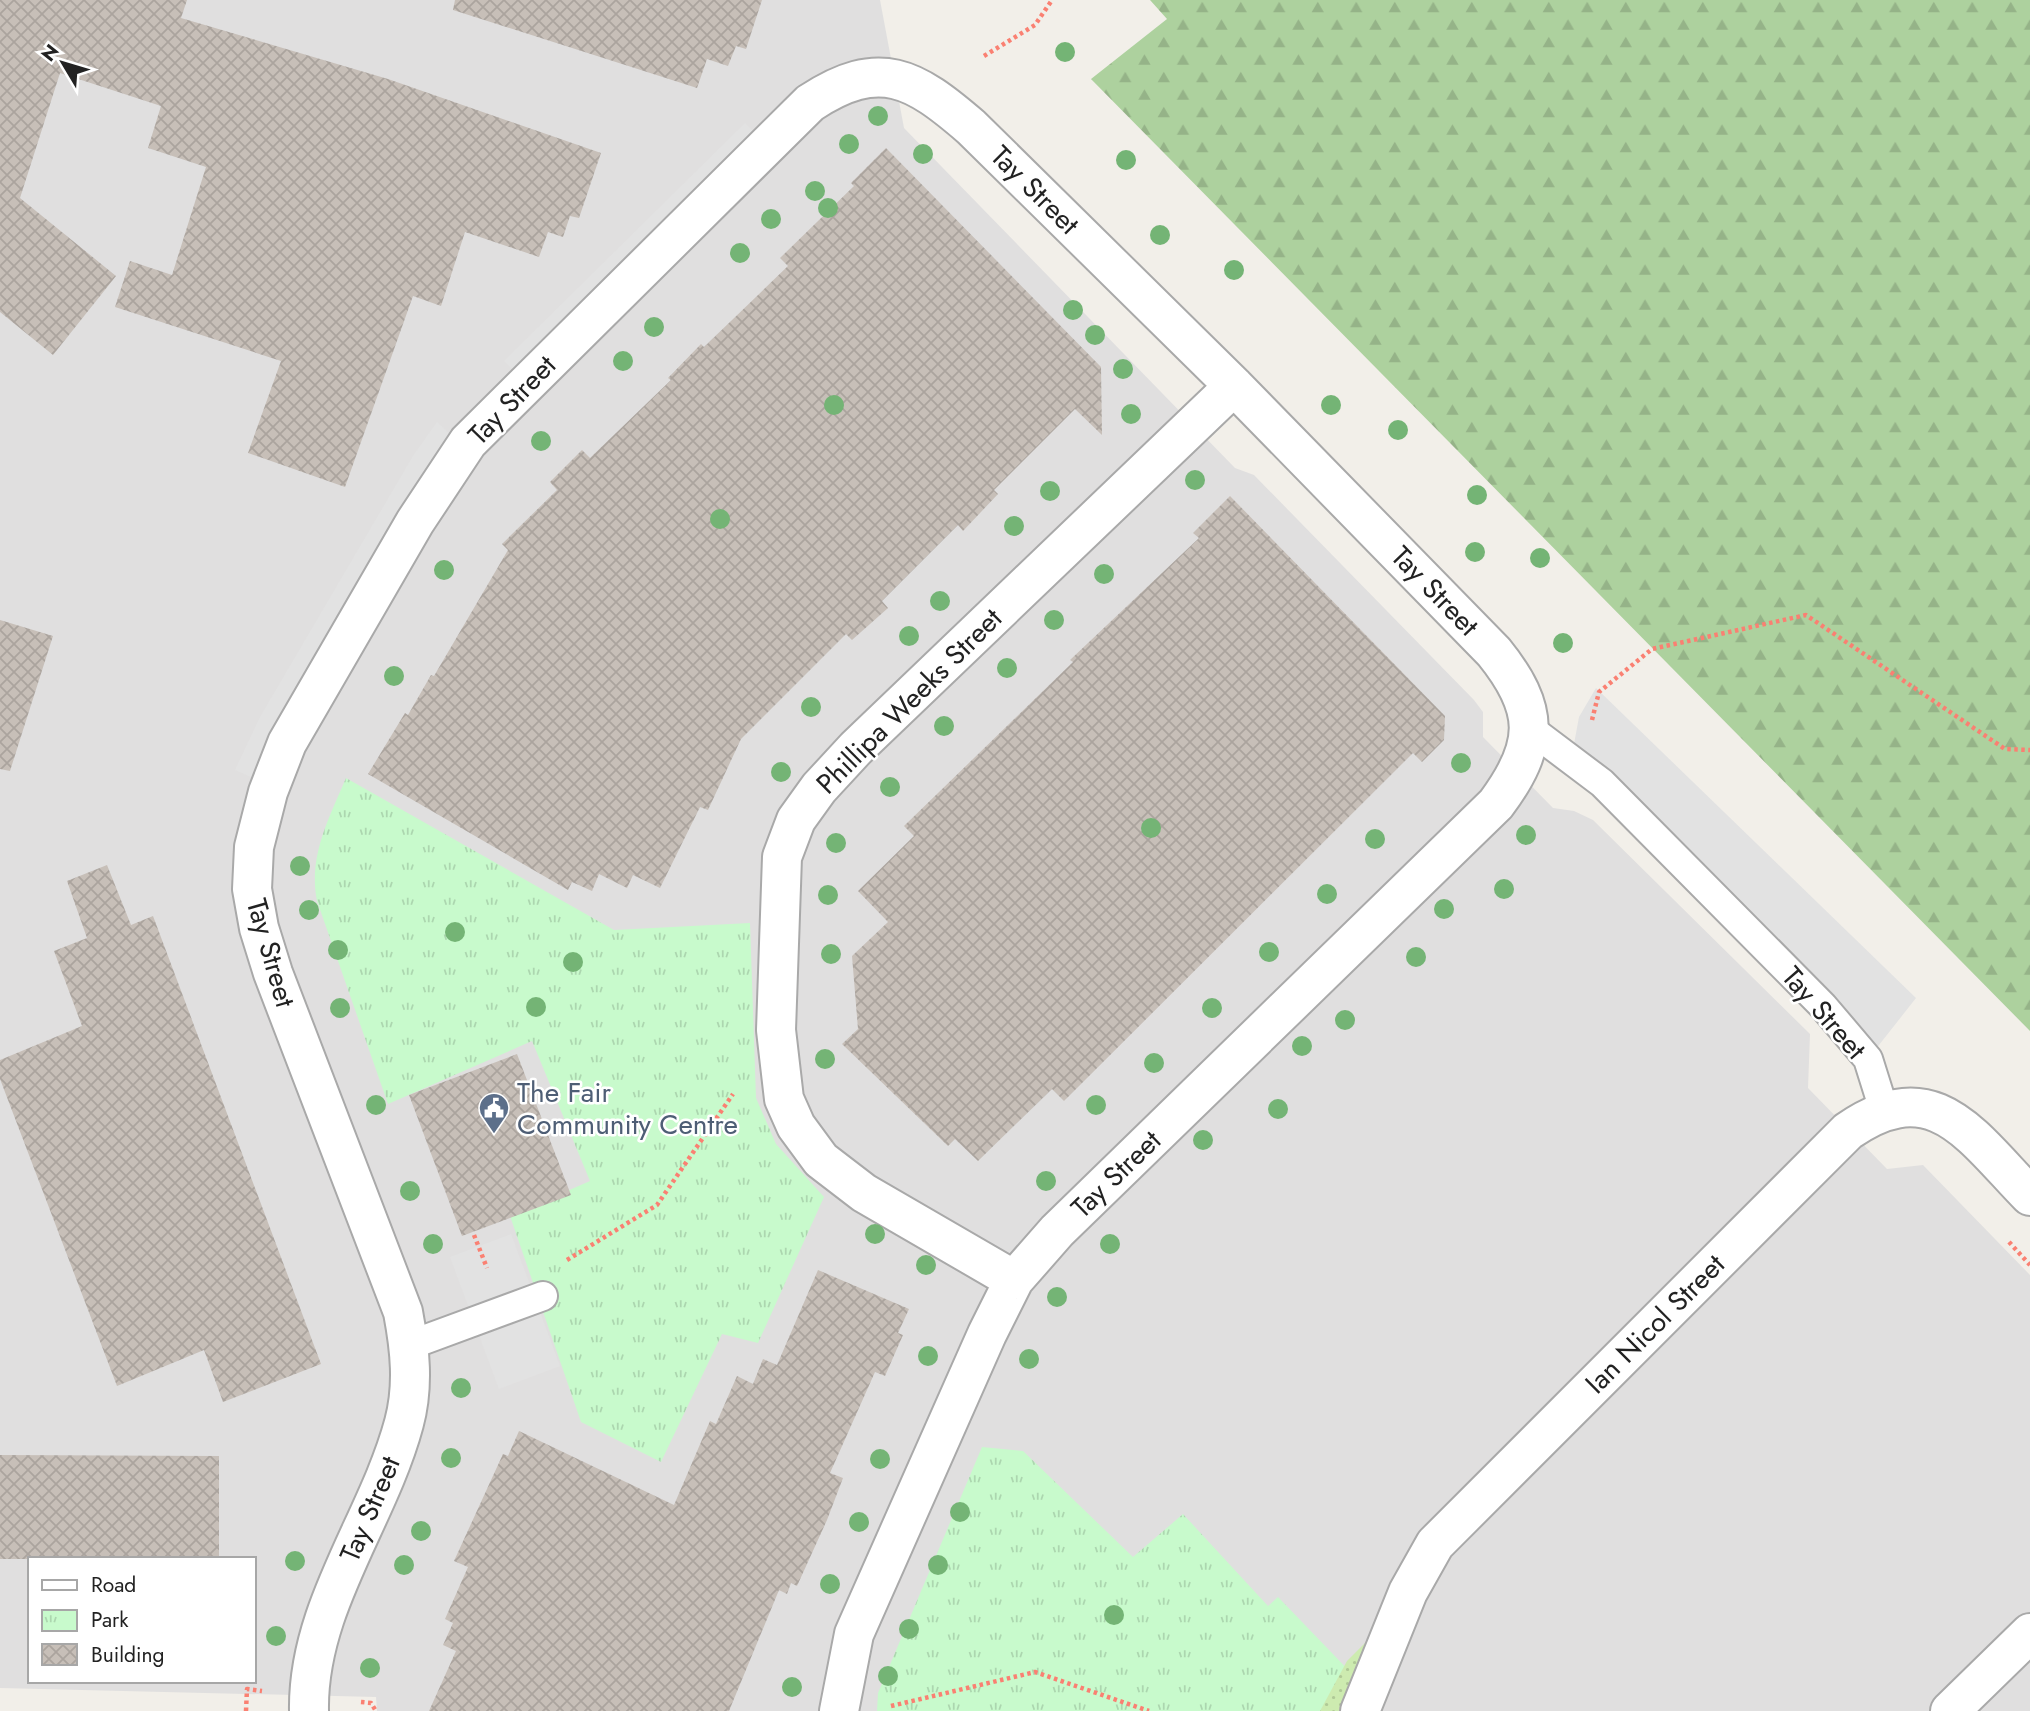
<svg xmlns="http://www.w3.org/2000/svg" width="2030" height="1711" font-family="Jost,sans-serif">
<style>
.residential{fill:#e0dfdf;fill-rule:evenodd}
.forest{fill:url(#forest-firs)}
.park{fill:url(#park-tufts)}
.garden{fill:url(#garden-dots)}
.parking{fill:#e2e2e2}
.building{fill:url(#building-cross-hatch)}
.lines{fill:none;stroke-linecap:round;stroke-linejoin:round}
.service-casing{stroke:#a9a9a9;stroke-width:32}
.minor-casing{stroke:#a9a9a9;stroke-width:42}
.path{stroke:#fa8072;stroke-width:4.5;stroke-dasharray:3.5 3.5;stroke-linecap:butt}
.service{stroke:#fff;stroke-width:28}
.minor{stroke:#fff;stroke-width:38}
.tree{fill:#74b475}
.labels{text-anchor:middle;dominant-baseline:central;stroke-width:5;stroke-linejoin:round;paint-order:stroke}
.street-label{font-size:28px;fill:#222;stroke:#fff}
.service-label{font-size:28px;fill:#4e5e75;stroke:#fff;text-anchor:start}
</style>
<defs>
<pattern id="forest-firs" width="22" height="20" patternUnits="userSpaceOnUse" patternTransform="scale(1.75)"><rect width="22" height="20" fill="#add19e"/><path d="M5 1l3.5 6h-7zM16 11l3.5 6h-7z" fill="#95b388"/></pattern>
<pattern id="park-tufts" width="24" height="20" patternUnits="userSpaceOnUse" patternTransform="scale(1.75)"><rect width="24" height="20" fill="#c8facc"/><path d="M3 7l-1-3M5 7V3M7 7l1-3M15 17l-1-3M17 17v-4M19 17l1-3" fill="none" stroke="#acd6af"/></pattern>
<pattern id="garden-dots" width="8" height="8" patternUnits="userSpaceOnUse" patternTransform="scale(1.75)"><rect width="8" height="8" fill="#cdebb0"/><path d="M2 2h.1M6 6h.1" fill="none" stroke="#b0c997" stroke-width="1.8" stroke-linecap="round"/></pattern>
<pattern id="building-cross-hatch" width="8" height="8" patternUnits="userSpaceOnUse" patternTransform="scale(1.75)"><rect width="8" height="8" fill="#c7bfb8"/><path d="M0 0l8 8M0 8l8-8" fill="none" stroke="#aba49e"/></pattern>
</defs>
<rect width="100%" height="100%" fill="#f2efe9"/>
<path class="residential" d="M 0,0 L 880,0 L 904,128 L 1235,468 L 1254,475 L 1474,700 L 1483,712 L 1483,737 L 1553,808 L 1574,811 L 1593,820 L 1810,1034 L 1808,1088 L 1887,1169 L 1923,1165 L 2030,1275 L 2030,1711 L 377,1711 L 376,1697 L 0,1688 ZM 30,1559 L 254,1559 L 254,1681 L 30,1681 Z"/>
<path class="forest" d="M 1150,0 L 2030,0 L 2030,1031 L 1091,79 L 1167,19 Z"/>
<path class="park" d="M 346,778 L 614,930 L 750,923 L 756,1098 L 776,1144 L 824,1197 L 758,1343 L 722,1334 L 661,1462 L 581,1422 L 510,1216 L 590,1181 L 532,1041 L 388,1104 L 317,901 C 308,857 329,818 346,778 Z
M 982,1447 L 1023,1451 L 1133,1557 L 1183,1514 L 1268,1606 L 1278,1597 L 1357,1679 L 1344,1711 L 877,1711 L 878,1693 Z"/>
<path class="garden" d="M 1370,1638 L 1345,1711 L 1320,1711 L 1347,1661 Z"/>
<path class="parking" d="M 745,123 L 757,135 L 516,373 L 504,361 Z
M 437,422 L 453,437 L 253,778 L 235,770 L 260,717 L 413,456 Z
M 1596,688 L 1916,998 L 1868,1059 L 1571,760 L 1579,717 Z
M 511,1234 L 560,1366 L 499,1389 L 450,1257 Z"/>
<path class="building" d="M 0,0 L 187,0 L 181,18 L 388,79 L 601,153 L 579,218 L 570,216 L 563,237 L 548,232 L 539,257 L 465,232 L 441,306 L 413,296 L 345,487 L 248,453 L 281,361 L 115,307 L 130,261 L 172,275 L 206,167 L 148,148 L 161,106 L 60,73 L 20,198 L 116,276 L 53,355 L 0,312 Z
M 455,0 L 762,0 L 746,49 L 736,46 L 728,66 L 707,59 L 697,88 L 453,10 Z
M 886,148 L 1101,367 L 1102,435 L 1075,409 L 994,490 L 998,494 L 963,531 L 958,525 L 882,601 L 888,608 L 852,640 L 846,634 L 741,739 L 708,810 L 700,807 L 660,888 L 633,875 L 627,888 L 599,874 L 592,891 L 572,882 L 568,890 L 368,774 L 405,713 L 408,715 L 431,675 L 434,676 L 508,550 L 502,544 L 557,490 L 550,482 L 582,450 L 590,458 L 671,380 L 668,378 L 701,344 L 704,347 L 788,266 L 780,258 L 854,186 L 851,183 Z
M 1230,496 L 1445,716 L 1444,740 L 1422,762 L 1413,753 L 1064,1101 L 1052,1089 L 978,1161 L 955,1139 L 948,1146 L 842,1044 L 858,1029 L 852,956 L 888,922 L 858,891 L 914,836 L 904,826 L 1073,662 L 1070,660 L 1199,538 L 1193,533 Z
M 0,620 L 53,636 L 10,771 L 0,769 Z
M 107,865 L 131,925 L 153,916 L 321,1364 L 223,1402 L 204,1350 L 117,1386 L 0,1079 L 0,1060 L 82,1026 L 54,951 L 87,938 L 67,881 Z
M 517,1054 L 571,1195 L 462,1236 L 409,1095 Z
M 818,1270 L 909,1309 L 898,1333 L 903,1335 L 885,1376 L 875,1372 L 830,1473 L 843,1478 L 827,1520 L 797,1586 L 791,1583 L 787,1594 L 779,1590 L 729,1711 L 429,1711 L 456,1651 L 443,1645 L 453,1623 L 445,1619 L 468,1567 L 454,1561 L 503,1454 L 508,1456 L 519,1431 L 674,1505 L 710,1421 L 716,1424 L 737,1376 L 753,1384 L 763,1359 L 777,1365 Z
M 0,1455 L 219,1456 L 219,1559 L 0,1559 Z"/>
<g class="lines">
<g class="service-casing">
<path id="service" d="M 1529,728 L 1602,783 L 1823,1006 L 1868,1059 L 1884,1110
M 410,1345 L 543,1296"/>
</g>
<g class="minor-casing">
<path id="minor" d="M 1014,1280 L 864,1193 L 821,1160 L 796,1126 L 784,1099 L 776,1030 L 782,857 L 796,820 L 819,788 L 856,748 L 1234,386
M 309,1711 C 307,1607 378,1520 404,1423 C 414,1386 410,1349 403,1312 L 273,973 L 259,928 L 252,889 L 254,847 L 268,792 L 287,743 L 415,522 L 468,442 L 810,103 C 880,57 914,78 971,127 L 1234,386 L 1494,652 C 1540,709 1540,745 1496,804 L 1057,1231 L 1014,1280 L 987,1334 L 854,1634 L 839,1711
M 1360,1711 L 1408,1592 L 1435,1544 L 1848,1131 C 1934,1071 1972,1137 2030,1196
M 1950,1711 L 2030,1633"/>
</g>
<path class="path" d="M 984,56 L 1035,25 L 1052,0
M 1592,720 L 1599,692 L 1652,649 L 1806,615 L 2005,749 L 2030,750
M 474,1235 L 487,1268
M 2009,1242 L 2030,1265
M 567,1260 L 657,1205 L 733,1094
M 361,1702 L 371,1703 L 376,1711
M 891,1706 L 1035,1672 L 1149,1711
M 246,1711 L 247,1689 L 262,1691"/>
<use href="#service" class="service"/>
<use href="#minor" class="minor"/>
</g>
<g class="tree">
<circle cx="1065" cy="52" r="10"/>
<circle cx="878" cy="116" r="10"/>
<circle cx="849" cy="144" r="10"/>
<circle cx="923" cy="154" r="10"/>
<circle cx="1126" cy="160" r="10"/>
<circle cx="815" cy="191" r="10"/>
<circle cx="828" cy="208" r="10"/>
<circle cx="771" cy="219" r="10"/>
<circle cx="1160" cy="235" r="10"/>
<circle cx="740" cy="253" r="10"/>
<circle cx="1234" cy="270" r="10"/>
<circle cx="1073" cy="310" r="10"/>
<circle cx="654" cy="327" r="10"/>
<circle cx="1095" cy="335" r="10"/>
<circle cx="623" cy="361" r="10"/>
<circle cx="1123" cy="369" r="10"/>
<circle cx="834" cy="405" r="10"/>
<circle cx="1331" cy="405" r="10"/>
<circle cx="1131" cy="414" r="10"/>
<circle cx="1398" cy="430" r="10"/>
<circle cx="541" cy="441" r="10"/>
<circle cx="1195" cy="480" r="10"/>
<circle cx="1050" cy="491" r="10"/>
<circle cx="1477" cy="495" r="10"/>
<circle cx="720" cy="519" r="10"/>
<circle cx="1014" cy="526" r="10"/>
<circle cx="1475" cy="552" r="10"/>
<circle cx="1540" cy="558" r="10"/>
<circle cx="444" cy="570" r="10"/>
<circle cx="1104" cy="574" r="10"/>
<circle cx="940" cy="601" r="10"/>
<circle cx="1054" cy="620" r="10"/>
<circle cx="909" cy="636" r="10"/>
<circle cx="1563" cy="643" r="10"/>
<circle cx="1007" cy="668" r="10"/>
<circle cx="394" cy="676" r="10"/>
<circle cx="811" cy="707" r="10"/>
<circle cx="944" cy="726" r="10"/>
<circle cx="1461" cy="763" r="10"/>
<circle cx="781" cy="772" r="10"/>
<circle cx="890" cy="787" r="10"/>
<circle cx="1151" cy="828" r="10"/>
<circle cx="1526" cy="835" r="10"/>
<circle cx="1375" cy="839" r="10"/>
<circle cx="836" cy="843" r="10"/>
<circle cx="300" cy="866" r="10"/>
<circle cx="1504" cy="889" r="10"/>
<circle cx="1327" cy="894" r="10"/>
<circle cx="828" cy="895" r="10"/>
<circle cx="1444" cy="909" r="10"/>
<circle cx="309" cy="910" r="10"/>
<circle cx="455" cy="932" r="10"/>
<circle cx="338" cy="950" r="10"/>
<circle cx="1269" cy="952" r="10"/>
<circle cx="831" cy="954" r="10"/>
<circle cx="1416" cy="957" r="10"/>
<circle cx="573" cy="962" r="10"/>
<circle cx="536" cy="1007" r="10"/>
<circle cx="340" cy="1008" r="10"/>
<circle cx="1212" cy="1008" r="10"/>
<circle cx="1345" cy="1020" r="10"/>
<circle cx="1302" cy="1046" r="10"/>
<circle cx="825" cy="1059" r="10"/>
<circle cx="1154" cy="1063" r="10"/>
<circle cx="376" cy="1105" r="10"/>
<circle cx="1096" cy="1105" r="10"/>
<circle cx="1278" cy="1109" r="10"/>
<circle cx="1203" cy="1140" r="10"/>
<circle cx="1046" cy="1181" r="10"/>
<circle cx="410" cy="1191" r="10"/>
<circle cx="875" cy="1234" r="10"/>
<circle cx="433" cy="1244" r="10"/>
<circle cx="1110" cy="1244" r="10"/>
<circle cx="926" cy="1265" r="10"/>
<circle cx="1057" cy="1297" r="10"/>
<circle cx="928" cy="1356" r="10"/>
<circle cx="1029" cy="1359" r="10"/>
<circle cx="461" cy="1388" r="10"/>
<circle cx="451" cy="1458" r="10"/>
<circle cx="880" cy="1459" r="10"/>
<circle cx="960" cy="1512" r="10"/>
<circle cx="859" cy="1522" r="10"/>
<circle cx="421" cy="1531" r="10"/>
<circle cx="295" cy="1561" r="10"/>
<circle cx="404" cy="1565" r="10"/>
<circle cx="938" cy="1565" r="10"/>
<circle cx="830" cy="1584" r="10"/>
<circle cx="1114" cy="1615" r="10"/>
<circle cx="909" cy="1629" r="10"/>
<circle cx="276" cy="1636" r="10"/>
<circle cx="370" cy="1668" r="10"/>
<circle cx="888" cy="1676" r="10"/>
<circle cx="792" cy="1687" r="10"/>
</g>
<defs>
<g id="civic-pin" transform="scale(1.575)"><path d="M0 17L-7.5 6A9.5 9.5 0 1 1 7.5 6Z" fill="#5c6f8a" stroke="#fff"/><path d="M-.6-6.5H3V-4.5H.6V-3L4-1V1h2V6H-6V1h2V-1L-.6-3ZM-1.2 2.5V6h2.4V2.5Z" fill="#fff"/></g>
</defs>
<g fill-rule="evenodd">
<use href="#civic-pin" x="494" y="1108"/>
</g>
<g class="labels">
<g class="street-label">
<text transform="translate(1035 190) rotate(45)">Tay Street</text>
<text transform="translate(512 400) rotate(-46)">Tay Street</text>
<text transform="translate(1435 591) rotate(46)">Tay Street</text>
<text transform="translate(909 701) rotate(-45)">Phillipa Weeks Street</text>
<text transform="translate(271 953) rotate(74)">Tay Street</text>
<text transform="translate(1824 1013) rotate(49)">Tay Street</text>
<text transform="translate(1116 1174) rotate(-44)">Tay Street</text>
<text transform="translate(1655 1324) rotate(-45)">Ian Nicol Street</text>
<text transform="translate(370 1509) rotate(-67)">Tay Street</text>
</g>
<g class="service-label">
<text x="517" y="1092">The Fair<tspan x="517" dy="32">Community Centre</tspan></text>
</g>
</g>
<rect x="28" y="1557" width="228" height="126" fill="#ffffff" stroke="#a7a7a7" stroke-width="2"/>
<rect x="42" y="1580" width="35" height="10" fill="#ffffff" stroke="#a7a7a7" stroke-width="2"/>
<text x="91" y="1592" font-size="21" fill="#222222">Road</text>
<rect x="42" y="1610" width="35" height="21" fill="url(#park-tufts)" stroke="#a7a7a7" stroke-width="2"/>
<text x="91" y="1627" font-size="21" fill="#222222">Park</text>
<rect x="42" y="1644" width="35" height="21" fill="url(#building-cross-hatch)" stroke="#a7a7a7" stroke-width="2"/>
<text x="91" y="1662" font-size="21" fill="#222222">Building</text>
<g transform="translate(63 63) rotate(308)" stroke="#ffffff" stroke-width="5" paint-order="stroke">
<path d="M0-5L12 26L0 18L-12 26Z" fill="#222222"/>
<text y="-10" font-size="19" font-weight="bold" text-anchor="middle" fill="#222222">N</text>
</g>
</svg>
